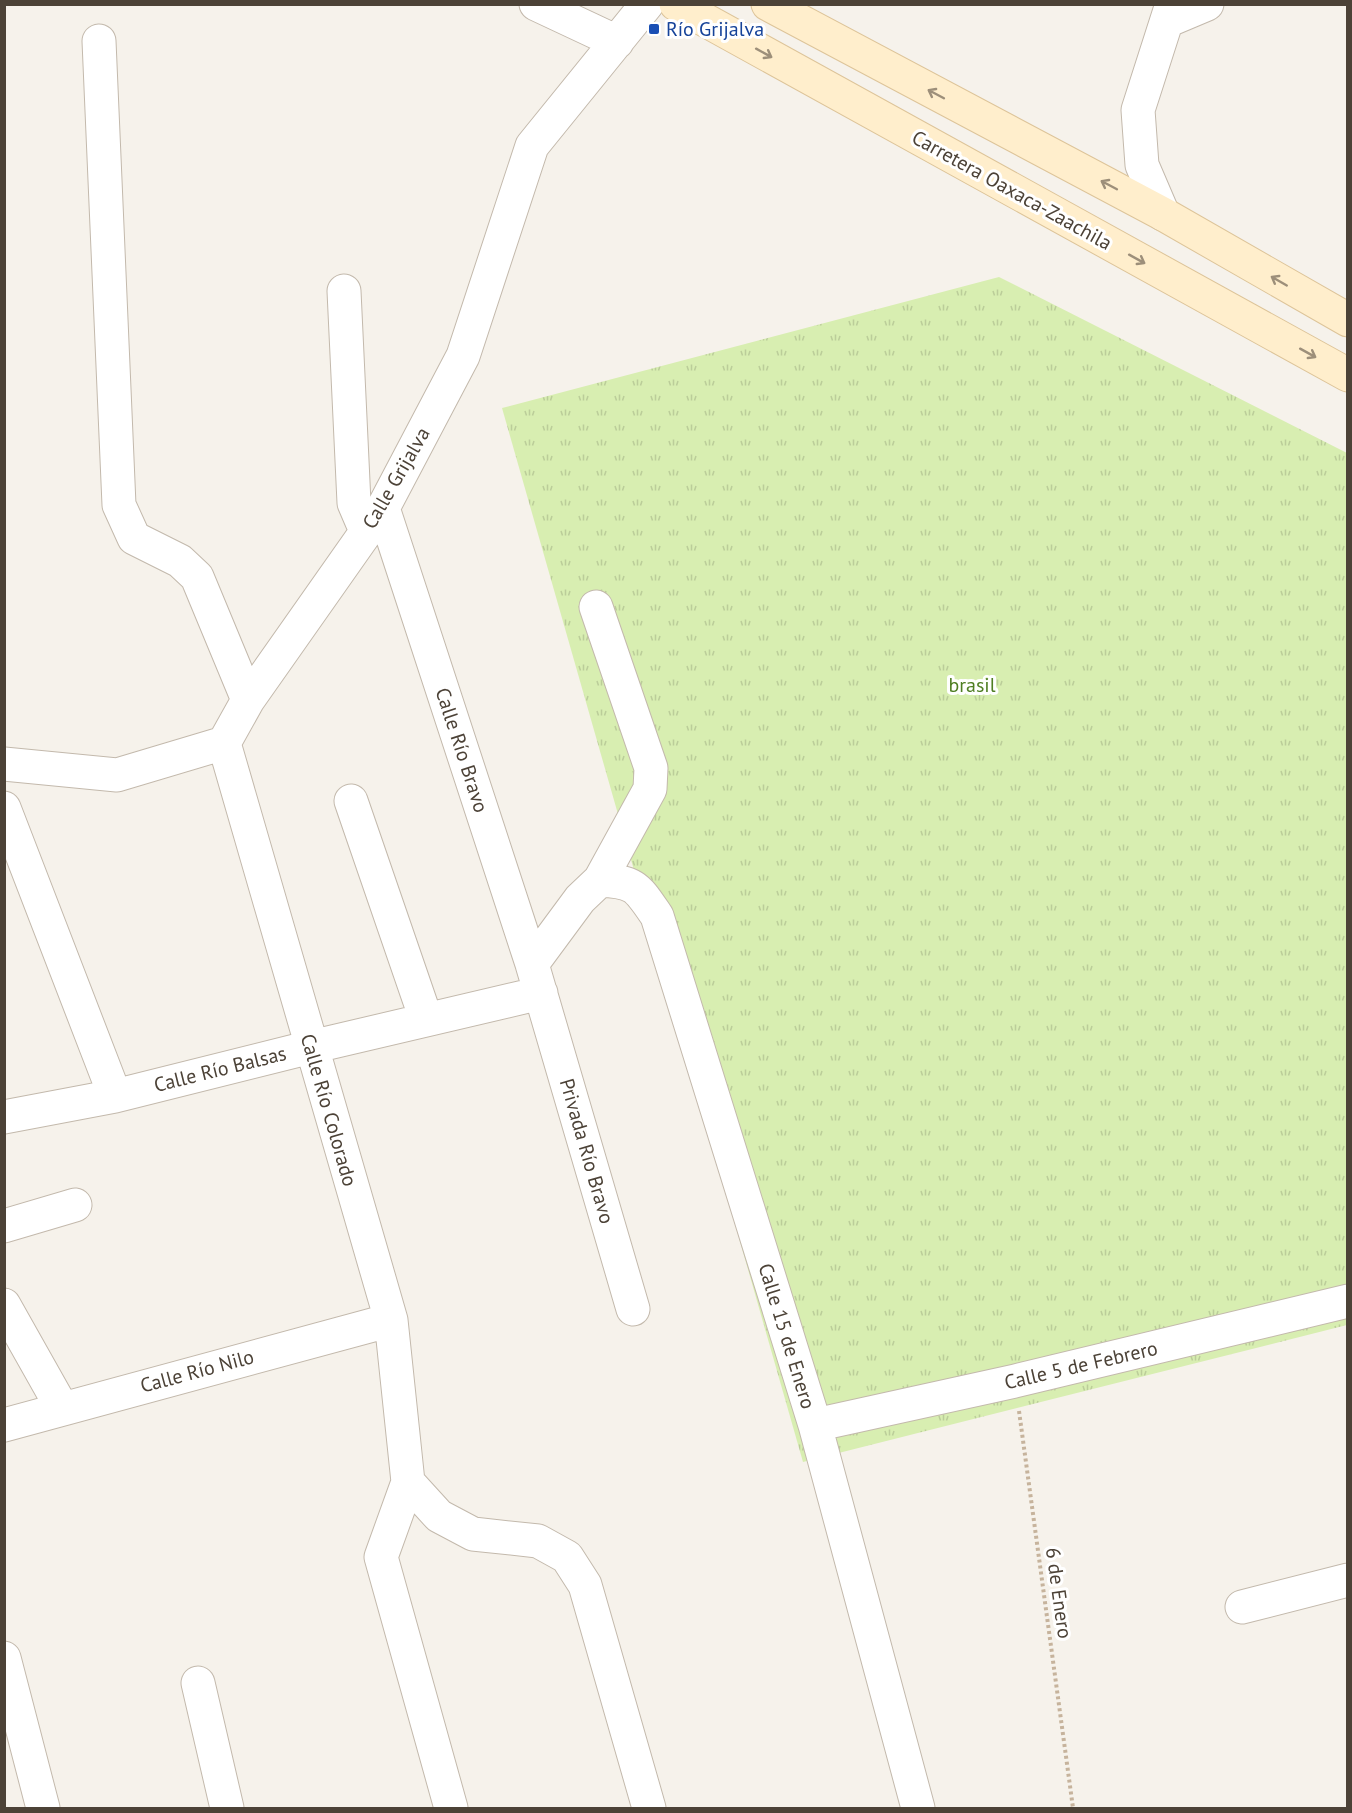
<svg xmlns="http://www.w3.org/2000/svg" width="1352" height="1813" font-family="'PT Sans',sans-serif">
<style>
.park{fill:url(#park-tufts)}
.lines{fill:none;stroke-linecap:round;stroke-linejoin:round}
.street-casing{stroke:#c3b9ac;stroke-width:35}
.secondary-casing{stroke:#ddc499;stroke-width:35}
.path{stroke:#c6b39c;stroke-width:4;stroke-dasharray:3 3;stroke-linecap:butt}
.street{stroke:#fff;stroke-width:33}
.secondary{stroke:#fec;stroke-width:33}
.oneway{stroke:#9d8f7a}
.transit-dot{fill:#1a4fb4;stroke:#fff;stroke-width:2}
.labels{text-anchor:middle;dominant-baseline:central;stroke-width:6;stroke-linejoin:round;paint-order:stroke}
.transit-label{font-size:20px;fill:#164399;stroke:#fff;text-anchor:start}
.street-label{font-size:20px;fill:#4c4237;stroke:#fff}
.park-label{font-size:20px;fill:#4f7e23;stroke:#fff}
</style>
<defs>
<pattern id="park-tufts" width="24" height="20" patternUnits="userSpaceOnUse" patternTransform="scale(1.5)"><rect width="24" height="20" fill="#d8eeb1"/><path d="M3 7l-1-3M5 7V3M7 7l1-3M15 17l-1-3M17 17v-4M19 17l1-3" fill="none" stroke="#bbcd99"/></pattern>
</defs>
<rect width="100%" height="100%" fill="#f6f2eb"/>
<path class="park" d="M 999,277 L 1347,453 L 1347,1325 L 803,1462 L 502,408 Z"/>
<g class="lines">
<g class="street-casing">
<path id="street" d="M 536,4 L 617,42
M 1169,20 L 1207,4
M 99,41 L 119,505 L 134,538 L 180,561 L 197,577 L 248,700
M 1163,214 L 1142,165 L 1138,110 L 1172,4
M 344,291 L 354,503 L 366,531
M 383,508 L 532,964 L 633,1309
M 596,607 L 651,768 L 650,789 L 600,880
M 224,743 L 391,1320 L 408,1482 L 381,1557 L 451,1808
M 4,764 L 117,775 L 224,743 L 248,700 L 383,508 L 463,356 L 532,146 L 647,4
M 351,801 L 426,1019
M 4,808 L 115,1096
M 532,964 L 580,899 L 600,880 C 636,882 637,887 657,916 L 815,1425 L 918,1808
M 4,1117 L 115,1096 L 311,1047 L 541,993
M 4,1226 L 75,1205
M 4,1305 L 62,1408
M 4,1425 L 391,1320
M 815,1425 L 1015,1381 L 1348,1301
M 408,1482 L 439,1516 L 473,1534 L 538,1541 L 567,1557 L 585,1585 L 649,1808
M 1242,1607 L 1348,1580
M 4,1658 L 43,1808
M 198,1683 L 227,1808"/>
</g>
<g class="secondary-casing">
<path id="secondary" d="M 676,4 L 1348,375
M 768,4 L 1163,214 L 1348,320"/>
</g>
<path class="path" d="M 1019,1411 L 1073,1808"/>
<use href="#street" class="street"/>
<use href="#secondary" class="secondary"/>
</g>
<defs><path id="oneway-shaft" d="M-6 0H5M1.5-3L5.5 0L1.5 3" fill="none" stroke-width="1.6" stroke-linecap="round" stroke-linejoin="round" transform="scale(1.5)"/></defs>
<g class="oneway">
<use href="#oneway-shaft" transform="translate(764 53) rotate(29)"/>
<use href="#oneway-shaft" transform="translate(936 94) rotate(-152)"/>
<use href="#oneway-shaft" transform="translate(1109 185) rotate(-152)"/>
<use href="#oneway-shaft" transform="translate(1137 259) rotate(29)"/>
<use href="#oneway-shaft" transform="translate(1279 281) rotate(-150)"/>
<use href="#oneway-shaft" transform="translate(1308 353) rotate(29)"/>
</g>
<rect class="transit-dot" x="648" y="23" width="12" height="12" rx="3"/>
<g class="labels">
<g class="transit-label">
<text x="666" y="29">Río Grijalva</text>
</g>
<g class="street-label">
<text transform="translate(1012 190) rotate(29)">Carretera Oaxaca-Zaachila</text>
<text transform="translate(396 478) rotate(-60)">Calle Grijalva</text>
<text transform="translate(462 750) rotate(72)">Calle Río Bravo</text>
<text transform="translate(220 1069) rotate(-14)">Calle Río Balsas</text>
<text transform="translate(329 1110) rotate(74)">Calle Río Colorado</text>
<text transform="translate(587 1151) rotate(74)">Privada Río Bravo</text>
<text transform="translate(787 1336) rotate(73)">Calle 15 de Enero</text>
<text transform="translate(1081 1365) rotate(-13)">Calle 5 de Febrero</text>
<text transform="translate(197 1371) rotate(-15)">Calle Río Nilo</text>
<text transform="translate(1059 1593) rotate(82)">6 de Enero</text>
</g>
<g class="park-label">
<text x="972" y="685">brasil</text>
</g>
</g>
<rect width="1352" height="1813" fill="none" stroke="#4c4237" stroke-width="12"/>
</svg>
